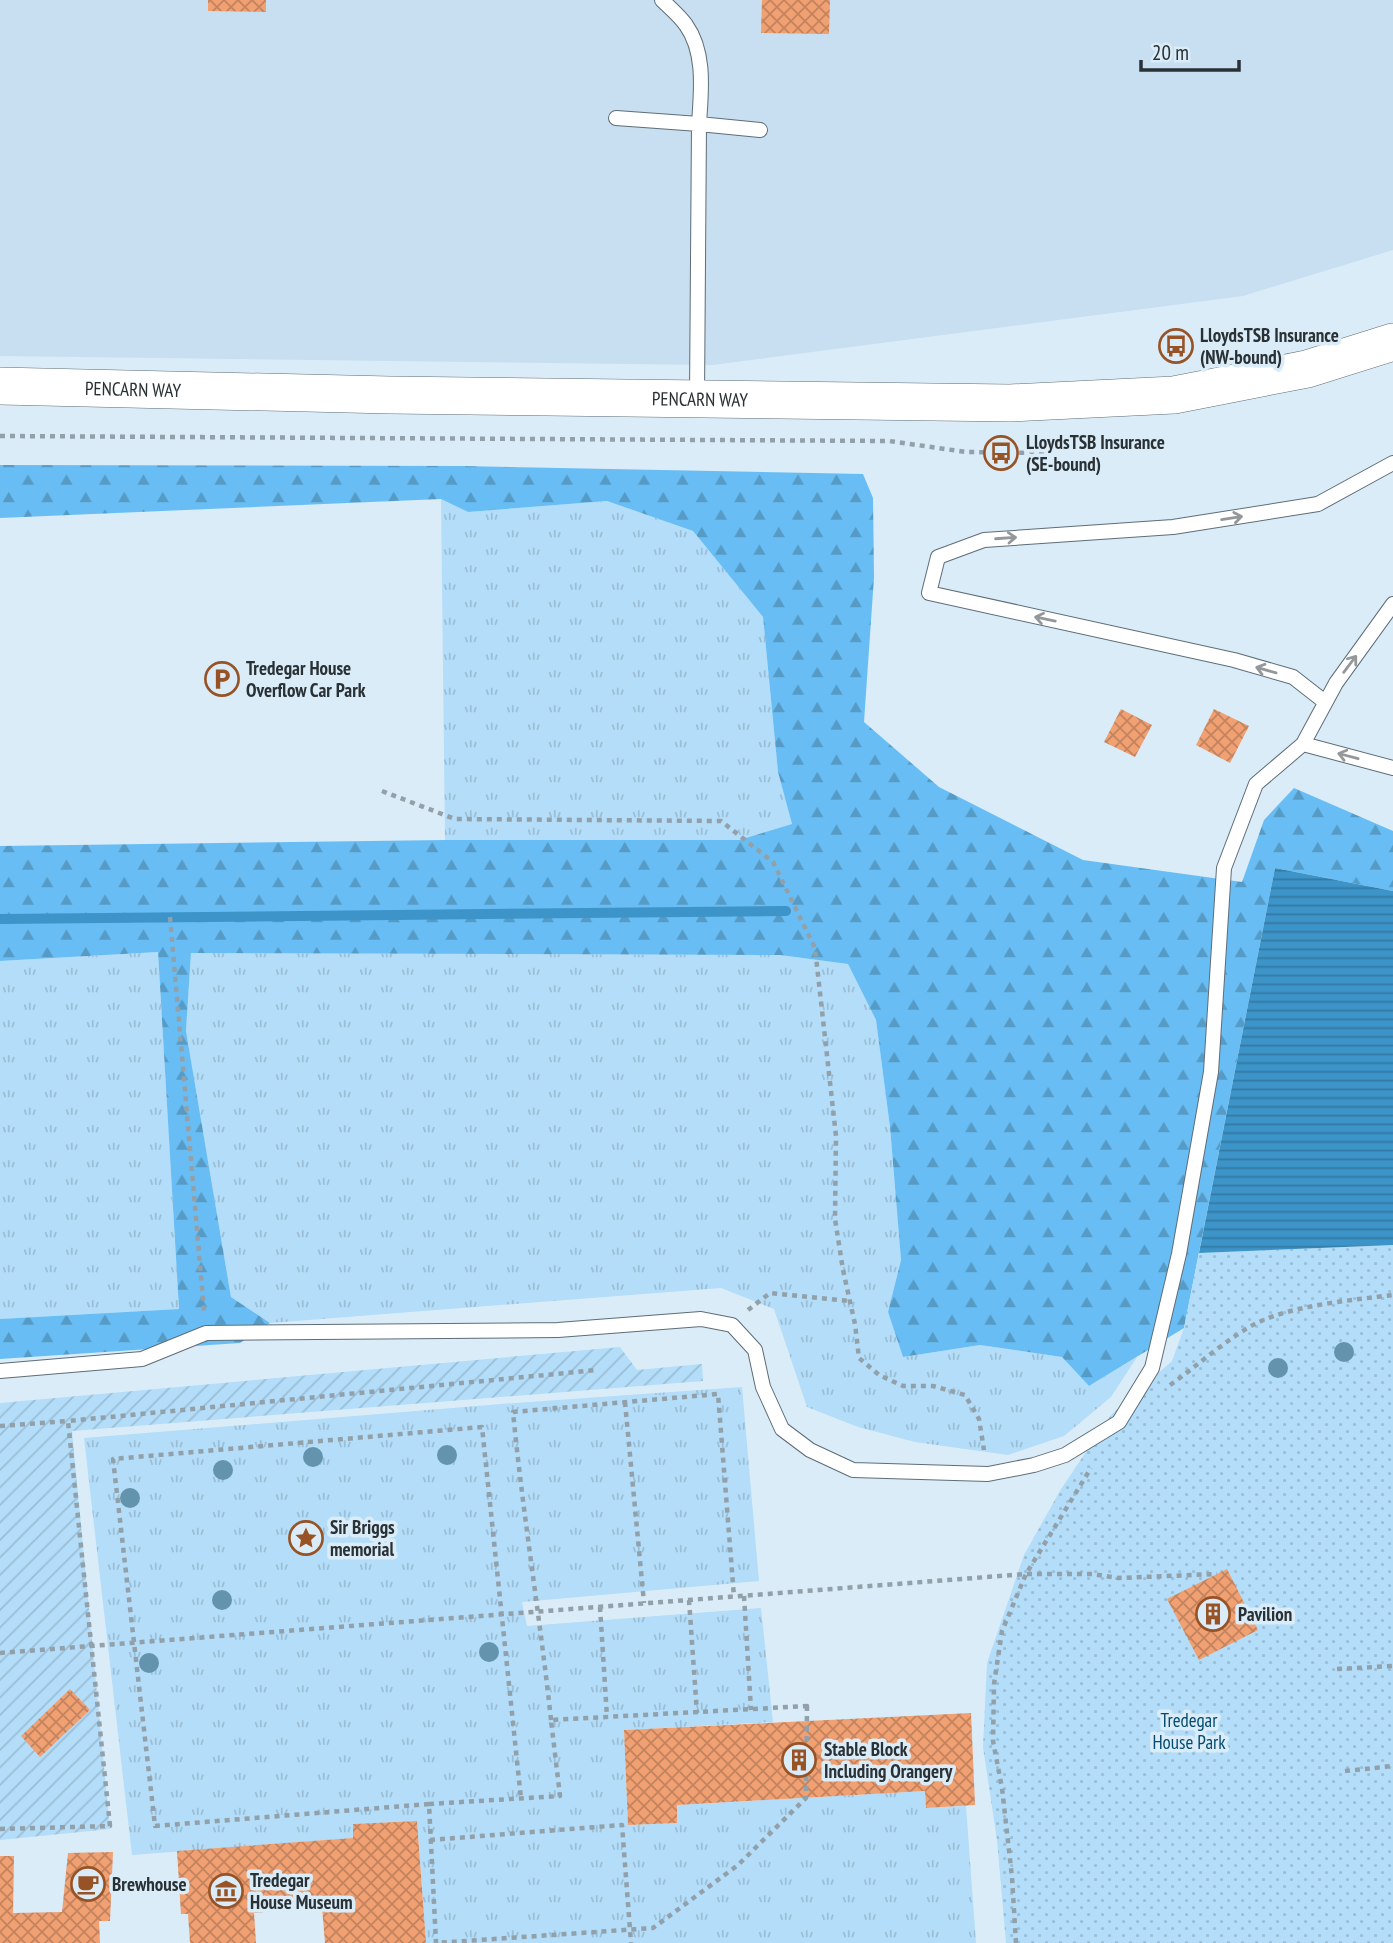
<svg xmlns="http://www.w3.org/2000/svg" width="1393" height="1943" font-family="'PT Sans Narrow',sans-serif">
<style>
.built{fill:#c7dff0}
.grass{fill:url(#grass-tufts)}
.forest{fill:url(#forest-firs)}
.park{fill:url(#park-dots)}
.garden{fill:url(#garden-furrows)}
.water{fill:url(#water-rules)}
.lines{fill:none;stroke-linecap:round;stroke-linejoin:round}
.stream{stroke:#3c94c8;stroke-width:10}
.building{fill:url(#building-cross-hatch)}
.service-casing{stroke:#5e6d78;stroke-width:16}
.tertiary-casing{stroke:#5e6d78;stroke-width:38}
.path{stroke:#92a0a9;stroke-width:4.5;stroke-dasharray:5 5;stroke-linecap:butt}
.service{stroke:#fff;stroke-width:14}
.tertiary{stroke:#fff;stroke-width:37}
.tree{fill:#6493ad}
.oneway{stroke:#94989a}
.labels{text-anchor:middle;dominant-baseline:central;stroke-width:7;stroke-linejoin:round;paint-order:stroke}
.poi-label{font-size:19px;font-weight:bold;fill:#2a3135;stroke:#daecf8;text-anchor:start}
.street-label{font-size:19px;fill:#2a3135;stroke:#daecf8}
.park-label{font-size:19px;fill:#034b6f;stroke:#daecf8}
</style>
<defs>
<pattern id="grass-tufts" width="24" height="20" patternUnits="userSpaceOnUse" patternTransform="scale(1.75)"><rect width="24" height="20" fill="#b3ddf9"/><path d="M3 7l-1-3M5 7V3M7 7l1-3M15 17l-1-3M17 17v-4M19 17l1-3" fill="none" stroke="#9abed6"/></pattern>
<pattern id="forest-firs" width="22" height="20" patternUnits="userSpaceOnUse" patternTransform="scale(1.75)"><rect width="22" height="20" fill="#68bef4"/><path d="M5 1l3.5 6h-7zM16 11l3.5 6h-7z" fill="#569bc6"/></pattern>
<pattern id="park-dots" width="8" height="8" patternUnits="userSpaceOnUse" patternTransform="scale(1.75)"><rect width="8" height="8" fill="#b3ddf9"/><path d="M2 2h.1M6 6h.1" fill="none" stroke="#9abed6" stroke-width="1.8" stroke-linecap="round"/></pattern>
<pattern id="garden-furrows" width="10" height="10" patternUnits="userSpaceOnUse" patternTransform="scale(1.75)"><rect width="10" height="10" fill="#b3ddf9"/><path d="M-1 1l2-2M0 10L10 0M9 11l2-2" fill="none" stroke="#9abed6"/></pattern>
<pattern id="water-rules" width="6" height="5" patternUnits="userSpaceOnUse" patternTransform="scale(1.75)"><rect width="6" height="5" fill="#3c94c8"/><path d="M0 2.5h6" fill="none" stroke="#3379a3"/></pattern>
<pattern id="building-cross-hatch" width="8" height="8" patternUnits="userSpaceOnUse" patternTransform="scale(1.75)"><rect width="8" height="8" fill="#f0a071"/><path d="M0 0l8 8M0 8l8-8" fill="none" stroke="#c3835e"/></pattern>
</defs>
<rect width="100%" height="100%" fill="#daecf8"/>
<path class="built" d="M 0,0 L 1393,0 L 1393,250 L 1243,296 L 713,365 L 0,356 Z"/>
<path class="grass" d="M 441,499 L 468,512 L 607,501 L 693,531 L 763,617 L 778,772 L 792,824 L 739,840 L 445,840 Z
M 158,952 L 179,1309 L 0,1319 L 0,961 Z
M 191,953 L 780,955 L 848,964 L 876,1020 L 890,1127 L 901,1260 L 888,1312 L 903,1357 L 980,1345 L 1062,1357 L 1089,1386 L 1137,1357 L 1111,1397 L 1064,1436 L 1008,1455 L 915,1442 L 858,1427 L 807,1407 L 774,1309 L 721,1288 L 270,1323 L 231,1297 L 186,1031 Z
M 742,1387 L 759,1581 L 522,1602 L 527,1626 L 761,1608 L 773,1722 L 624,1730 L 628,1825 L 677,1823 L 677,1805 L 925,1791 L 926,1808 L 966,1806 L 976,1943 L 426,1943 L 417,1821 L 354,1824 L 353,1838 L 132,1855 L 84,1438 L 501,1404 Z"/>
<path class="forest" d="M 0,465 L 461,466 L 863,474 L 873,498 L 874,577 L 864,722 L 939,787 L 1083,860 L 1242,882 L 1264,820 L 1294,788 L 1393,831 L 1393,891 L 1275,868 L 1184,1328 L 1089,1386 L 1062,1357 L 980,1345 L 903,1357 L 888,1312 L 901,1260 L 890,1127 L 876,1020 L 848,964 L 780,955 L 191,953 L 186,1031 L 231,1297 L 270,1323 L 240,1343 L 0,1359 L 0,1319 L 179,1309 L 158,952 L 0,961 L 0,846 L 445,840 L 739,840 L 792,824 L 778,772 L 763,617 L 693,531 L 607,501 L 468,512 L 441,499 L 0,518 Z"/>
<path class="park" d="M 1393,1245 L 1393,1943 L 1006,1943 L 997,1840 L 983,1747 L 987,1663 L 1024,1555 L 1061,1489 L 1111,1415 L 1172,1361 L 1184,1328 L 1199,1253 Z"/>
<path class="garden" d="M 620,1347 L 637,1370 L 702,1364 L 703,1381 L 72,1431 L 110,1829 L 0,1840 L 0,1403 Z"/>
<path class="water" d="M 1275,868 L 1393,891 L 1393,1245 L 1199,1253 Z"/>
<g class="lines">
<path class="stream" d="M 0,919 L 786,911"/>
</g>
<path class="building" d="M 208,0 L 266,0 L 266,12 L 208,11 Z
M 762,0 L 830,0 L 829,34 L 761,33 Z
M 1121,709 L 1152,725 L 1135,757 L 1104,742 Z
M 1214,709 L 1249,726 L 1230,763 L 1196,745 Z
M 1227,1569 L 1258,1630 L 1199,1660 L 1167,1599 Z
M 70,1689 L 90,1710 L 40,1757 L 21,1736 Z
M 971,1713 L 975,1805 L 926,1808 L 925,1791 L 677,1805 L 677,1823 L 628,1825 L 624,1730 Z
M 417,1821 L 426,1943 L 325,1943 L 322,1907 L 254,1913 L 256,1943 L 190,1943 L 188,1914 L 181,1914 L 177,1851 L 353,1838 L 353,1824 Z
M 113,1852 L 110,1921 L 99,1921 L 100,1943 L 0,1943 L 0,1856 L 14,1856 L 13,1913 L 62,1912 L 68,1853 Z"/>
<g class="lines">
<g class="service-casing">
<path id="service" d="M 662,0 C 670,8 680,16 686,25 C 706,53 701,92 699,124 L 760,130
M 616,118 L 699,124 L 697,398
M 1325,702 L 1293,677 L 1234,660 L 929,593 L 938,557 L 984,540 L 1173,527 L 1318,504 L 1393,463
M 1303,744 L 1393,768
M 0,1371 L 142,1359 L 206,1333 L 558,1330 L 701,1319 L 732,1325 L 755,1350 L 763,1387 L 782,1429 L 810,1450 L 853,1470 L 988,1474 L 1034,1465 L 1065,1455 L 1119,1422 L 1152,1368 L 1179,1254 L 1211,1072 L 1224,868 L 1256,784 L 1303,744 L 1336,683 L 1393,604"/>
</g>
<g class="tertiary-casing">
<g id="tertiary">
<path id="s1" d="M 0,386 L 390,395 L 1010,403 L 1174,395 L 1307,369 L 1393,342"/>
</g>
</g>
<path class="path" d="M 0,436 L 889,441 L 966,452 L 1045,453 L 1095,436
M 382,791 L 455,819 L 721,821 L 773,862 L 815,948 L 836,1136 L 835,1219 L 843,1270 L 855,1324 L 859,1358 L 879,1375 L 903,1386 L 933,1386 L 965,1395 L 979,1419 L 984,1450
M 170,917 L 204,1311
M 748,1310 L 770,1293 L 850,1301
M 1170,1385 C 1196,1367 1231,1335 1259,1322 C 1295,1305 1353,1300 1393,1295
M 625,1402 L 644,1603
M 0,1426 L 68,1421
M 744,1596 L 751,1710
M 689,1600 L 697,1713
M 600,1607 L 607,1717
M 0,1653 L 1026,1574 L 1092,1574 L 1118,1578 L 1217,1574
M 1337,1669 L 1393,1666
M 807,1706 L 806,1798 L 738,1865 L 653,1928 L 436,1943 L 429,1804 L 560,1796 L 551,1720 Z
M 551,1720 C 540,1617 523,1515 513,1412 L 718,1394 L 734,1597
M 1345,1771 L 1393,1766
M 429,1804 L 155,1826 L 113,1459 L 482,1427 L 521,1799
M 0,1829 L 110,1826 L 68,1421 L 597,1370
M 430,1840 L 622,1825 L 631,1943
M 1016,1943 L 1012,1877 L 1002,1788 L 993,1741 L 994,1684 L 1002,1631 L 1026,1574 L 1091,1468"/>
<use href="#service" class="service"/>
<use href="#tertiary" class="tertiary"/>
</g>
<g class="tree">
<circle cx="1344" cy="1352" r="10"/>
<circle cx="1278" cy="1368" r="10"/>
<circle cx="447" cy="1455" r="10"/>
<circle cx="313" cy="1457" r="10"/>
<circle cx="223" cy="1470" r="10"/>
<circle cx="130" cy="1498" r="10"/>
<circle cx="222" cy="1600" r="10"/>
<circle cx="489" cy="1652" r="10"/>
<circle cx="149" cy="1663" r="10"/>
</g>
<defs><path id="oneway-shaft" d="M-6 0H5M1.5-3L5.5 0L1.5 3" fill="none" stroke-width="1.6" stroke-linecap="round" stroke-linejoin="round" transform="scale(1.75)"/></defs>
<g class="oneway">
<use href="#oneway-shaft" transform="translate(1232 518) rotate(-9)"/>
<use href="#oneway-shaft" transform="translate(1006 538) rotate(-4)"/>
<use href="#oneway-shaft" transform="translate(1045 619) rotate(-168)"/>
<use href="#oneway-shaft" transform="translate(1350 664) rotate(-53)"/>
<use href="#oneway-shaft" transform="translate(1266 670) rotate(-164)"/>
<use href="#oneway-shaft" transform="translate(1348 756) rotate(-165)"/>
</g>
<defs>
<g id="bus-ring" transform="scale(1.75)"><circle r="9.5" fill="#daecf8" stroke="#975326" stroke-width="1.5"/><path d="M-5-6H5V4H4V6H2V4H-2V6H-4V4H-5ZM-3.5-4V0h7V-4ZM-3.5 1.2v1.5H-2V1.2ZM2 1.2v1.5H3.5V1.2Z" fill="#975326"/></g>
<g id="parking-ring" transform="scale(1.75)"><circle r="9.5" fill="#daecf8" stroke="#975326" stroke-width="1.5"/><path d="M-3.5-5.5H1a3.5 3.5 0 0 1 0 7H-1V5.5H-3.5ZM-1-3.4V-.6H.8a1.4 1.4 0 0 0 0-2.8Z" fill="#975326"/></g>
<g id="sight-ring" transform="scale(1.75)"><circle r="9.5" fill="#daecf8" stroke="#975326" stroke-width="1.5"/><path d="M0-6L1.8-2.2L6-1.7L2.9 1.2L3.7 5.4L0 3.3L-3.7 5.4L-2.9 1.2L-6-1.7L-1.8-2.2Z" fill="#975326"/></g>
<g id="building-ring" transform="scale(1.75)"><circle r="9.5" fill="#daecf8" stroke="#975326" stroke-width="1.5"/><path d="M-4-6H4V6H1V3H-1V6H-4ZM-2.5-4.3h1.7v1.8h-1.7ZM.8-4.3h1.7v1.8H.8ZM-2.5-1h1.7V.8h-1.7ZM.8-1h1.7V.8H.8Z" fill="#975326"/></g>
<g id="cafe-ring" transform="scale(1.75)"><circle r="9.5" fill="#daecf8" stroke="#975326" stroke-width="1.5"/><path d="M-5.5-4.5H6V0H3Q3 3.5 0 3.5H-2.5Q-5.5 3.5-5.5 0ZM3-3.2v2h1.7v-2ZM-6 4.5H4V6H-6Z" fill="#975326"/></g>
<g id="museum-ring" transform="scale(1.75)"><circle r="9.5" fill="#daecf8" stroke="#975326" stroke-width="1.5"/><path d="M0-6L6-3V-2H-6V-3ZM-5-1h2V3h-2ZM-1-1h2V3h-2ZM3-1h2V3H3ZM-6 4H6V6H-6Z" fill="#975326"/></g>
</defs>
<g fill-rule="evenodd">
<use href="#bus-ring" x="1176" y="346"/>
<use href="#bus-ring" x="1001" y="453"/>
<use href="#parking-ring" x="222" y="679"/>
<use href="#sight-ring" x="306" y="1538"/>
<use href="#building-ring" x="1213" y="1614"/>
<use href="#building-ring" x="799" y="1760"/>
<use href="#cafe-ring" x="88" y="1884"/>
<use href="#museum-ring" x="226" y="1891"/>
</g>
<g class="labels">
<g class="poi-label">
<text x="1200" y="335">LloydsTSB Insurance<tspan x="1200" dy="22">(NW-bound)</tspan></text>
<text x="1026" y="442">LloydsTSB Insurance<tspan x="1026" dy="22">(SE-bound)</tspan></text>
<text x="246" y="668">Tredegar House<tspan x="246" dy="22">Overflow Car Park</tspan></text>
<text x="330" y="1527">Sir Briggs<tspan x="330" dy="22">memorial</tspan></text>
<text x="1238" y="1614">Pavilion</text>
<text x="824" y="1749">Stable Block<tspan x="824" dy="22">Including Orangery</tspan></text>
<text x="250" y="1880">Tredegar<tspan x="250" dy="22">House Museum</tspan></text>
<text x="112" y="1884">Brewhouse</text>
</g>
<g class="street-label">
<text stroke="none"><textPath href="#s1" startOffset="133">PENCARN WAY</textPath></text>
<text stroke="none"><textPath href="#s1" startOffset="700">PENCARN WAY</textPath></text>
</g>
<g class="park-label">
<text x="1189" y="1720">Tredegar<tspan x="1189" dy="22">House Park</tspan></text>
</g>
</g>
<path d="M1141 60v10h98v-10" fill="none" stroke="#2a3135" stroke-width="3.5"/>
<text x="1152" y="60" font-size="21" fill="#2a3135" stroke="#daecf8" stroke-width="5" paint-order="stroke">20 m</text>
</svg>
